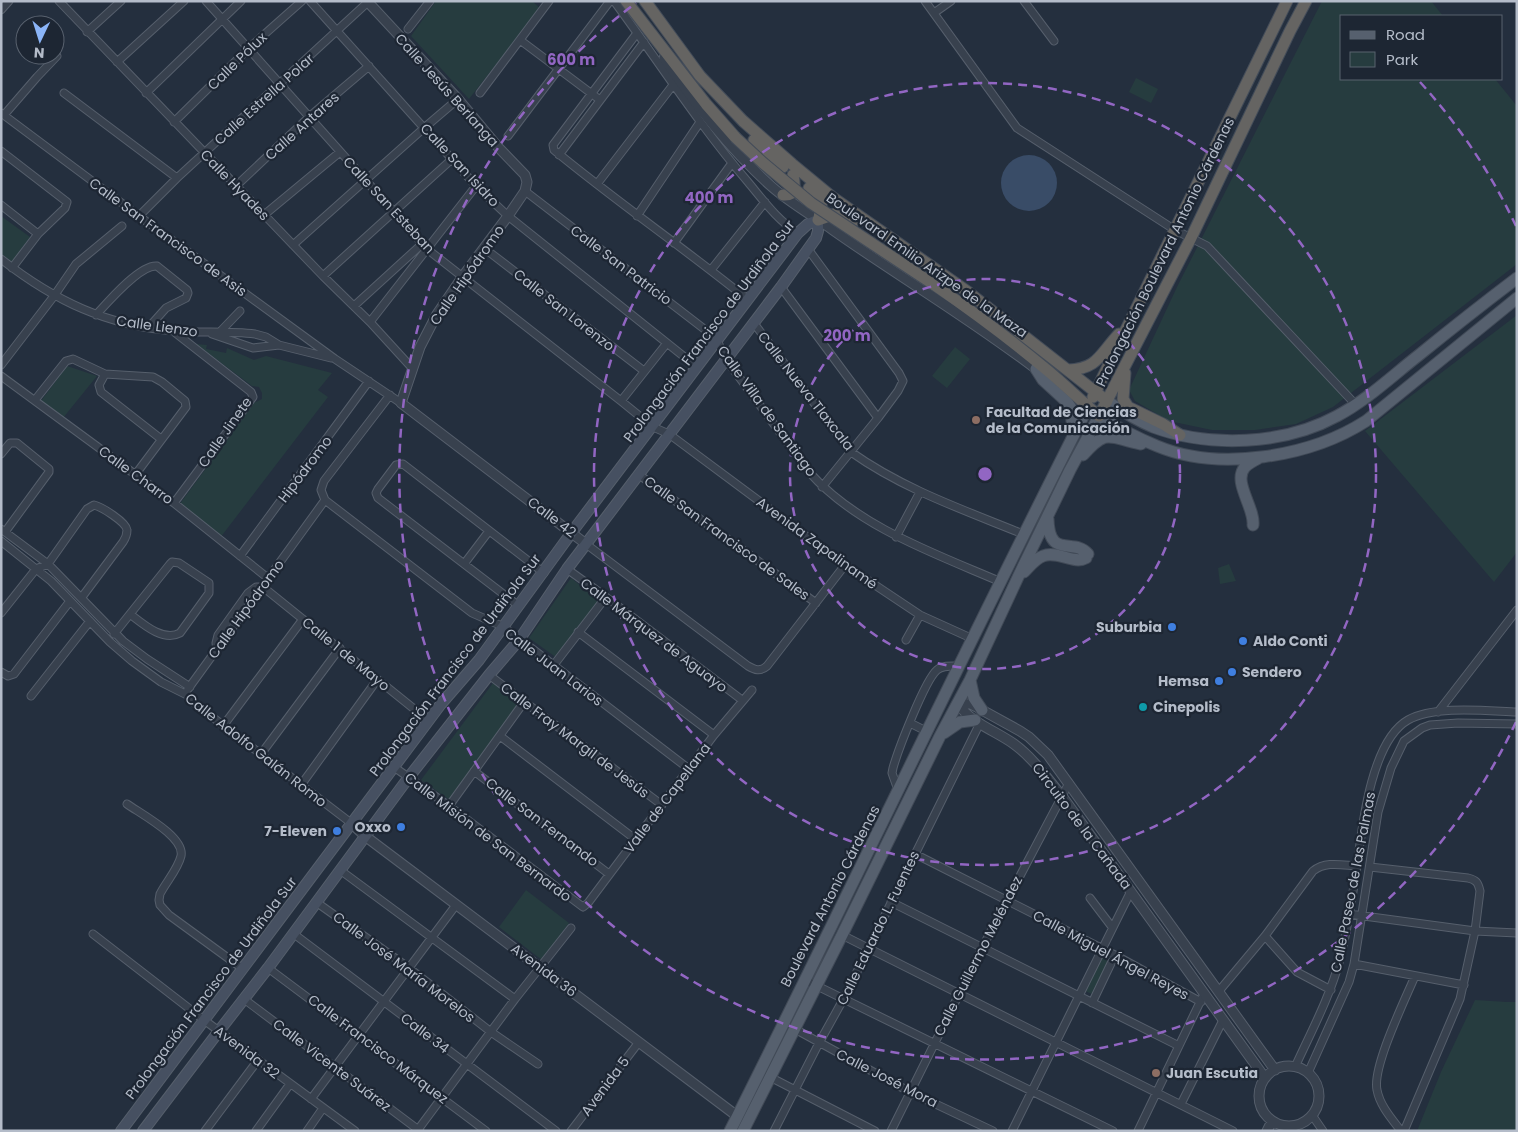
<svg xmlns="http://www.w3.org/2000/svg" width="1518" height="1132" font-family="Poppins,sans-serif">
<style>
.green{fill:#263c3f}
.water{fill:#394c67}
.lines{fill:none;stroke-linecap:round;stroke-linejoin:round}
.minor-casing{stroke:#565f6c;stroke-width:9}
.tertiary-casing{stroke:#565f6c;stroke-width:11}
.secondary-casing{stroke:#565f6c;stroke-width:12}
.primary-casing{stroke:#414a57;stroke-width:13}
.trunk-casing{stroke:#434c59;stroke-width:13}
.minor{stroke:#38414e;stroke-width:7}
.tertiary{stroke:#38414e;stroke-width:9}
.secondary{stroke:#465061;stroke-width:10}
.primary{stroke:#56606e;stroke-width:11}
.trunk{stroke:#656462;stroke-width:11}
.trunk-bridge-casing{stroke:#434c59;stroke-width:13;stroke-linecap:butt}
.trunk-bridge{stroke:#656462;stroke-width:11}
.ring{fill:none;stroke:#9266c3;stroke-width:2.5;stroke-dasharray:9 6}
.education-dot{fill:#8d6e63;stroke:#1d2633;stroke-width:2}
.shop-dot{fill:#3f7fe0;stroke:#1d2633;stroke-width:2}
.culture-dot{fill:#0f9aa8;stroke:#1d2633;stroke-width:2}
.labels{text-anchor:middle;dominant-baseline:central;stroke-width:4.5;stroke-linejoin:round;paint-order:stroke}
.street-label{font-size:14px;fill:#b4bcc9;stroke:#1d2633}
.poi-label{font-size:14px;font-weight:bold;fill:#b4bcc9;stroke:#1d2633;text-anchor:start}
.centre{fill:#9266c3;stroke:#1d2633;stroke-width:2.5}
.ring-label{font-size:15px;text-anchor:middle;font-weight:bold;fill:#9266c3;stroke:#1d2633;stroke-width:4.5;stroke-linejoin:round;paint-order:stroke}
</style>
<rect width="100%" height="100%" fill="#242f3e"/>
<path class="green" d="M 436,1 L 532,1 L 540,8 L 469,99 L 411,36 Z
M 1322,1 L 1431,1 L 1443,16 L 1342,16 L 1342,79 L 1495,79 L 1517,106 L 1517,264 L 1333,407 L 1296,424 L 1255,430 L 1212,430 L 1169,421 L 1135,401 L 1129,390 L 1177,287 Z
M 1136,78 L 1158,89 L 1151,103 L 1129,92 Z
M 1,216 L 30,237 L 12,262 L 1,254 Z
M 1517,315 L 1517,552 L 1494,582 L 1365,431 Z
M 196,344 L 207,345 L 206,349 L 226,353 L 227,348 L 254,360 L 266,356 L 332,373 L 318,390 L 328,397 L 220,538 L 179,505 L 254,403 L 262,399 L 262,393 L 259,387 L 252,386 Z
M 955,347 L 970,359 L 947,388 L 932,376 Z
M 67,366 L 97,376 L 63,418 L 41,401 Z
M 1229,564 L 1236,581 L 1220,584 L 1218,568 Z
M 571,578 L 600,601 L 557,658 L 529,638 Z
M 493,683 L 521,704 L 450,800 L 421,780 Z
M 526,890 L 569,923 L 542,960 L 499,927 Z
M 1104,954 L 1111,957 L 1092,994 L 1085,991 Z
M 1475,1000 L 1507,1002 L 1517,1002 L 1517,1131 L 1417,1131 L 1441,1072 Z"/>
<path class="water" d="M1001 183a28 28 0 1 1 56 0a28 28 0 1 1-56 0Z"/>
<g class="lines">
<g class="minor-casing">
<path id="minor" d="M 59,1 L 323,276 L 370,322 L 412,368
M 206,1 L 427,249 L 621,401 L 653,427 L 669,434 L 845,565 L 920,615 L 973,639
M 310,1 L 476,186 L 508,216 L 697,367
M 614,1 C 659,62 699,125 748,182 C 763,200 778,221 798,233
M 925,1 L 1017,128 L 1175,230 L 1207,246 L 1356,405
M 1024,1 L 1054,41
M 1,10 L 9,1
M 934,13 L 951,1
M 408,29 L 430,1
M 87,32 L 121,1
M 637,33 L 553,145 L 554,150 C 617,202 684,248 747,299
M 520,40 L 600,100
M 117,62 L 184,1
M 64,93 L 177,178
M 146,93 L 241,1
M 480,93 L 549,1
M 1,113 L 139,216 L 335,359 L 401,403
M 4,115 L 37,77 L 57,56
M 174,122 L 249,48 L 302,1
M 508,136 L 610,1
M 1,151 L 67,202 L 65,208 L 38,234 L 12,268
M 559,155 L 644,42
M 597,184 L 673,85
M 236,186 L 309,117 L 369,66
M 525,191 L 712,335 L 717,340 L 725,358 L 810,473 C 858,527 936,554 1001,582
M 1,205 L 38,234
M 264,215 L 340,152
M 139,216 L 177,178 L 368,2
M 637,216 L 700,122
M 674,243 L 732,163
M 293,245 L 424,128 L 458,99
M 484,248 L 644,371
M 808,249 L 899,373 L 903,381 L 898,391 L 878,418 L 822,487
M 1,259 C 55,301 107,326 175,331 C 202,333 229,331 255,334 L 266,337 L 279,345 L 331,358
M 711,270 L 765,202
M 323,276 L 452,159
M 781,287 L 878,418
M 354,306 L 422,244
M 96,315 C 107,303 140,264 157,266 L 187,290 L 188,293 L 186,298 L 166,308 L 149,327
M 370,322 L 476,186
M 753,322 L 851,452 C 903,489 964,510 1023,534
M 173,331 L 251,392 L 253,397 L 174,503
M 212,334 L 253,348 L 279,345
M 218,334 L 240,311
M 1,365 L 54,296 L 76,264 L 122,226
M 105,374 L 99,385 L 101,392 L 161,439
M 1,376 L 174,503 L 269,579
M 390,395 L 324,481 L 321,490 L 325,500 L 472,613 L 504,627 L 689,769
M 35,400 L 66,361 L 73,359 L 105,374 L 153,377 L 162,382 L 185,401 L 186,407 L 135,475
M 621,401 L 667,343
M 1,454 L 10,443 L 17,443 L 49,469 L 49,472 L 5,532
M 638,474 L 816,603
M 1,529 L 48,564 L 123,641 L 147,659 L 190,687
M 896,537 L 920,492
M 1,541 L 51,581 L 110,642 L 132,661 L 161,682 L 187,695 L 190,700 L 351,823
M 586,544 L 748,666 C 755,670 760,672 767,666 L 845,565
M 240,556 L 369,381
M 464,564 L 489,531
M 567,569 L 606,597 L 742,700
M 263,587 L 429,721
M 519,606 L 378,498 L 376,493 L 378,489 L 396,465 L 403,464 L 544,573
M 1,613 L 36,569 L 48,564 L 87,509 L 94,505 C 102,507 126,522 127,530 C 127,535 125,539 123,542 L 82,597
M 578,632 L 714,735
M 114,634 L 170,564 L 172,562 L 179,563 L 209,583 L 209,593 L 180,633 C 163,642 143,624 130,614
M 906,640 L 920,615
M 217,650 L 216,643 L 218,635 L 248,593 L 256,587 L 263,587
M 553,666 L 606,597
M 1,672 L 8,676 L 14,674 L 70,601
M 489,675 L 662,805
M 188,689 L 325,500
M 31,696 L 90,621
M 1438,712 L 1517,610
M 910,723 L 928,732
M 223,726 L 303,619
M 500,736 L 635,839
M 261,754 L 340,648
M 394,767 L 449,806 L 583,907 L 588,903 L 714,735 L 752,690
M 474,771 L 609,874
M 301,785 L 377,680
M 898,790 L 892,773 L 893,768 C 898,750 925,680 937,670 C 943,665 952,666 960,666
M 127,804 C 141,814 185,837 181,856 C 178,869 166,882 160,894 L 159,900 L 160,905 L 169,915 L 243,969
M 449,806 L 524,702
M 915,854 L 1115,955 L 1201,1002
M 1370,867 L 1468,878 C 1476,880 1478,882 1480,891 L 1475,931 L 1460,999 L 1404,1131
M 340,870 L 515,999
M 1090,898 L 1112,927
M 316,902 L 409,968 L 491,1032 L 538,1064
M 891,902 L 1179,1046
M 1349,914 L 1475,931 L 1517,933
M 93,934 L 204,1020 L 355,1131
M 294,934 L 556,1131
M 842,935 L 1233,1131
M 1265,936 L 1297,972 L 1331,990
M 1354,964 L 1464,985
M 268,968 L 486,1131
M 805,980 L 1113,1131
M 1219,991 L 1265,936 L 1313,871 C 1326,861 1341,865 1357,866
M 244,999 L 420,1131
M 1092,1003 L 1115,955
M 793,1028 L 910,1092 L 993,1131
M 1295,1067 C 1311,1032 1330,997 1340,959 C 1348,928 1352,897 1357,866 C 1362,827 1371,741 1408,720 C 1435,705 1487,711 1517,712
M 1308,1073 L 1349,982 L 1354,964 L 1378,812 L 1391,768 L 1404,741 L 1422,728 L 1430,725 L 1458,723 L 1517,724
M 770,1077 L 875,1131
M 311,1099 L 456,905
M 1181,1104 L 1223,1020
M 1312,1115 L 1323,1131
M 205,1131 L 258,1060
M 256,1131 L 290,1084
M 307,1131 L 323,1108
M 417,1131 L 515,999 L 571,928
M 571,1131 L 639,1042
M 774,1131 L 819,1043 L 844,998 L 980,723
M 891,1131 L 982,948 L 1069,783
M 1012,1131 L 1131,891
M 1138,1131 L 1202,998
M 1401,1131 C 1392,1119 1380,1106 1377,1090 C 1372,1067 1405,1000 1415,976"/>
</g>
<g class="tertiary-casing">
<path id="tertiary" d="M 367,1 L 458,99 L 498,147 L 525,175 L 527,182 L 525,191 L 508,216 L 463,276 L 437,314 L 420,347 L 401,403 L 586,544
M 664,58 C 695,105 729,148 771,186 C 790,203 812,215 833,230 C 901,278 973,320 1040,372
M 958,704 L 971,704 L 1020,731 L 1029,737 L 1048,755 L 1275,1070
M 958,704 C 971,723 996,731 1014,744 C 1033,758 1047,778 1062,796 L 1265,1078
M 351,823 L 365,836 L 737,1116
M1259 1096a30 30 0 1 1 60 0a30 30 0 1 1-60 0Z
M 1267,1131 L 1272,1121"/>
</g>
<g class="secondary-casing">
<path id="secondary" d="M 121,1131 L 441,704 L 479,660 L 572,532 L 798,233 L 808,224 L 818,220 L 818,231 L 816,238 L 781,287 L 567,569 L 519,640 L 489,675 L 409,777 L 268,968 L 219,1031 L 143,1131"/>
</g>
<g class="primary-casing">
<path id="primary" d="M 1036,369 L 1043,380 L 1067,402 L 1071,408 L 1073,435
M 1107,401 C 1122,411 1136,420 1153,427 C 1210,448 1284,445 1337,416 C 1367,400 1392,376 1419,355 C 1451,329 1484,303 1517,278
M 1083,455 C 1108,427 1109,438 1141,444
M 1048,519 C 1049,560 1074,537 1088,554
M 1253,525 C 1255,508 1232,481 1245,467 C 1249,463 1255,460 1259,458
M 1024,572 C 1030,566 1035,559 1043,556 C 1057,550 1074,565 1086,558
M 970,680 L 974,698 L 982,710
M 944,733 L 960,722 L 975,720
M 730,1131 C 851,890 966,647 1088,407
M 743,1131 L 842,935 L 940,736 L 970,680 L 1019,575 L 1070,470 L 1099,416 C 1118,428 1137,438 1157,446 C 1219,472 1310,457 1366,421 L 1517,298"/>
</g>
<g class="trunk-casing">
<path id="trunk" d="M 626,1 L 706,104 L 735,137
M 645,1 L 700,76 L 743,121 L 792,164 L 832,197 L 968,292 L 1107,401
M 754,140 L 783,167
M 809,188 L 818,194 L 822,200 L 819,218
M 783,195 C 797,196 795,186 793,175
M 818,220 L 838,213 L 856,220
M 933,284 C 972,311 1010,339 1047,370 C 1065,385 1081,401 1099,416 L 1191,238 L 1290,31 L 1306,1
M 1068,370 C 1098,369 1100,354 1119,334
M 1125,373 L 1123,399 L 1128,407 L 1163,424 L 1180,435
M 1093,397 L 1287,1"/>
</g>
<use href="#minor" class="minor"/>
<use href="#tertiary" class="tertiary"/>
<use href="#secondary" class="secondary"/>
<use href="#primary" class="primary"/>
<use href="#trunk" class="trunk"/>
<g class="trunk-bridge-casing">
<path id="trunk-bridge" d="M 735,137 L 763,163 L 811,203 L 933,284"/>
</g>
<use href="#trunk-bridge" class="trunk-bridge"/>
</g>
<g class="ring">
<circle cx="985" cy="474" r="195"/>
<circle cx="985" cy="474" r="391"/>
<path d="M1516 722A586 586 0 1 1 636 3M1420 82A586 586 0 0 1 1516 226"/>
</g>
<g class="education-dot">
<circle cx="976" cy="420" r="5"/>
<circle cx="1156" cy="1073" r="5"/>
</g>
<g class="shop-dot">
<circle cx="1172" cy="627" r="5"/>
<circle cx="1243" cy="641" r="5"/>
<circle cx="1232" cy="672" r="5"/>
<circle cx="1219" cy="681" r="5"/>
<circle cx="401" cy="827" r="5"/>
<circle cx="337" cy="831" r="5"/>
</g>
<circle class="culture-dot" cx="1143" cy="707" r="5"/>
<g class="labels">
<g class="street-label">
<text transform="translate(237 61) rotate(-44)">Calle Pólux</text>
<text transform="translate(447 90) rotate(48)">Calle Jesús Berlanga</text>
<text transform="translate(264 99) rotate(-42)">Calle Estrella Polar</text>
<text transform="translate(302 126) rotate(-42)">Calle Antares</text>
<text transform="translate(460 165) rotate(47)">Calle San Isidro</text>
<text transform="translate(235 185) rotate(46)">Calle Hyades</text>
<text transform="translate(389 205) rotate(47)">Calle San Esteban</text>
<text transform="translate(168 237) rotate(36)">Calle San Francisco de Asis</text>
<text transform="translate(1165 252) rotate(-64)">Prolongación Boulevard Antonio Cárdenas</text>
<text transform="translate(621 265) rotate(37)">Calle San Patricio</text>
<text transform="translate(927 265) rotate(35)">Boulevard Emilio Arizpe de la Maza</text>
<text transform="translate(467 275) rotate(-55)">Calle Hipódromo</text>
<text transform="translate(564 310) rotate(38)">Calle San Lorenzo</text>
<text transform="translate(157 326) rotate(8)">Calle Lienzo</text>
<text transform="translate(709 331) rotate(-53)">Prolongación Francisco de Urdiñola Sur</text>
<text transform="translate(806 391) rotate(52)">Calle Nueva Tlaxcala</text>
<text transform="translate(767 411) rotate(54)">Calle Villa de Santiago</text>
<text transform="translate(225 432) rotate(-55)">Calle Jinete</text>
<text transform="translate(305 469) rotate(-53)">Hipódromo</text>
<text transform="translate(136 475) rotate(36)">Calle Charro</text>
<text transform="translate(552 517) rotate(37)">Calle 42</text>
<text transform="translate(727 538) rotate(36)">Calle San Francisco de Sales</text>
<text transform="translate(817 543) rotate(36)">Avenida Zapalinamé</text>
<text transform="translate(246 609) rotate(-54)">Calle Hipódromo</text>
<text transform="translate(654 635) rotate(37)">Calle Márquez de Aguayo</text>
<text transform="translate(346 654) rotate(39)">Calle 1 de Mayo</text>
<text transform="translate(455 665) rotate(-53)">Prolongación Francisco de Urdiñola Sur</text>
<text transform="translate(554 667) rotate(37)">Calle Juan Larios</text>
<text transform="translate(575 740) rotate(37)">Calle Fray Margil de Jesús</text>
<text transform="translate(256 750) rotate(38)">Calle Adolfo Galán Romo</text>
<text transform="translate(667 798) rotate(-53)">Valle de Capellana</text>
<text transform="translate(542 822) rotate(37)">Calle San Fernando</text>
<text transform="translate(1082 826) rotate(53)">Circuito de la Cañada</text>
<text transform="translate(488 837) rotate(37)">Calle Misión de San Bernardo</text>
<text transform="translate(1353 882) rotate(-79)">Calle Paseo de las Palmas</text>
<text transform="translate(830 896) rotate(-63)">Boulevard Antonio Cárdenas</text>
<text transform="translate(878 928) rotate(-64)">Calle Eduardo L. Fuentes</text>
<text transform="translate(1111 955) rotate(28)">Calle Miguel Ángel Reyes</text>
<text transform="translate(978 956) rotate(-63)">Calle Guillermo Meléndez</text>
<text transform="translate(404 967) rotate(37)">Calle José María Morelos</text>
<text transform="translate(544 970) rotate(37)">Avenida 36</text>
<text transform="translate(211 988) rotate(-53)">Prolongación Francisco de Urdiñola Sur</text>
<text transform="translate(425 1033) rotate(37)">Calle 34</text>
<text transform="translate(378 1049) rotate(37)">Calle Francisco Márquez</text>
<text transform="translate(247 1052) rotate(37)">Avenida 32</text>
<text transform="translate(332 1065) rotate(37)">Calle Vicente Suárez</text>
<text transform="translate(887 1078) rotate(27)">Calle José Mora</text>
<text transform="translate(605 1086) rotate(-53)">Avenida 5</text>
</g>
<g class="poi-label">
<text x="986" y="412">Facultad de Ciencias<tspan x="986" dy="16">de la Comunicación</tspan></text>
<text x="1162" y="627" text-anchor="end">Suburbia</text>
<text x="1253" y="641">Aldo Conti</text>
<text x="1242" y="672">Sendero</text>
<text x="1209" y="681" text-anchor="end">Hemsa</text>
<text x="1153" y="707">Cinepolis</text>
<text x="391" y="827" text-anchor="end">Oxxo</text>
<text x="327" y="831" text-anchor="end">7-Eleven</text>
<text x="1166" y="1073">Juan Escutia</text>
</g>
</g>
<circle cx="985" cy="474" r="8" class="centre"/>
<g class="ring-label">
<text x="571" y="65">600 m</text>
<text x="709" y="203">400 m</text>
<text x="847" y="341">200 m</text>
</g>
<rect width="1518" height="1132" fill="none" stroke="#b4bcc9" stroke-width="5"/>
<rect x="1340" y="15" width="162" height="65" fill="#1d2633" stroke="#59626f"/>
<rect x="1350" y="31" width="25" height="8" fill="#56606e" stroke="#59626f"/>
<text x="1386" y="40" font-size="15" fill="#b4bcc9">Road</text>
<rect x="1350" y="52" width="25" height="15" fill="#263c3f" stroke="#59626f"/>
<text x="1386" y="65" font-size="15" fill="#b4bcc9">Park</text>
<g transform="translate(40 40) rotate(184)"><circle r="24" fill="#1d2633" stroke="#59626f"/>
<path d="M0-4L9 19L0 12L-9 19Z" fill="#8ab4f8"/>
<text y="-8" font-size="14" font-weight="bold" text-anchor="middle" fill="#b4bcc9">N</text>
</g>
</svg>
